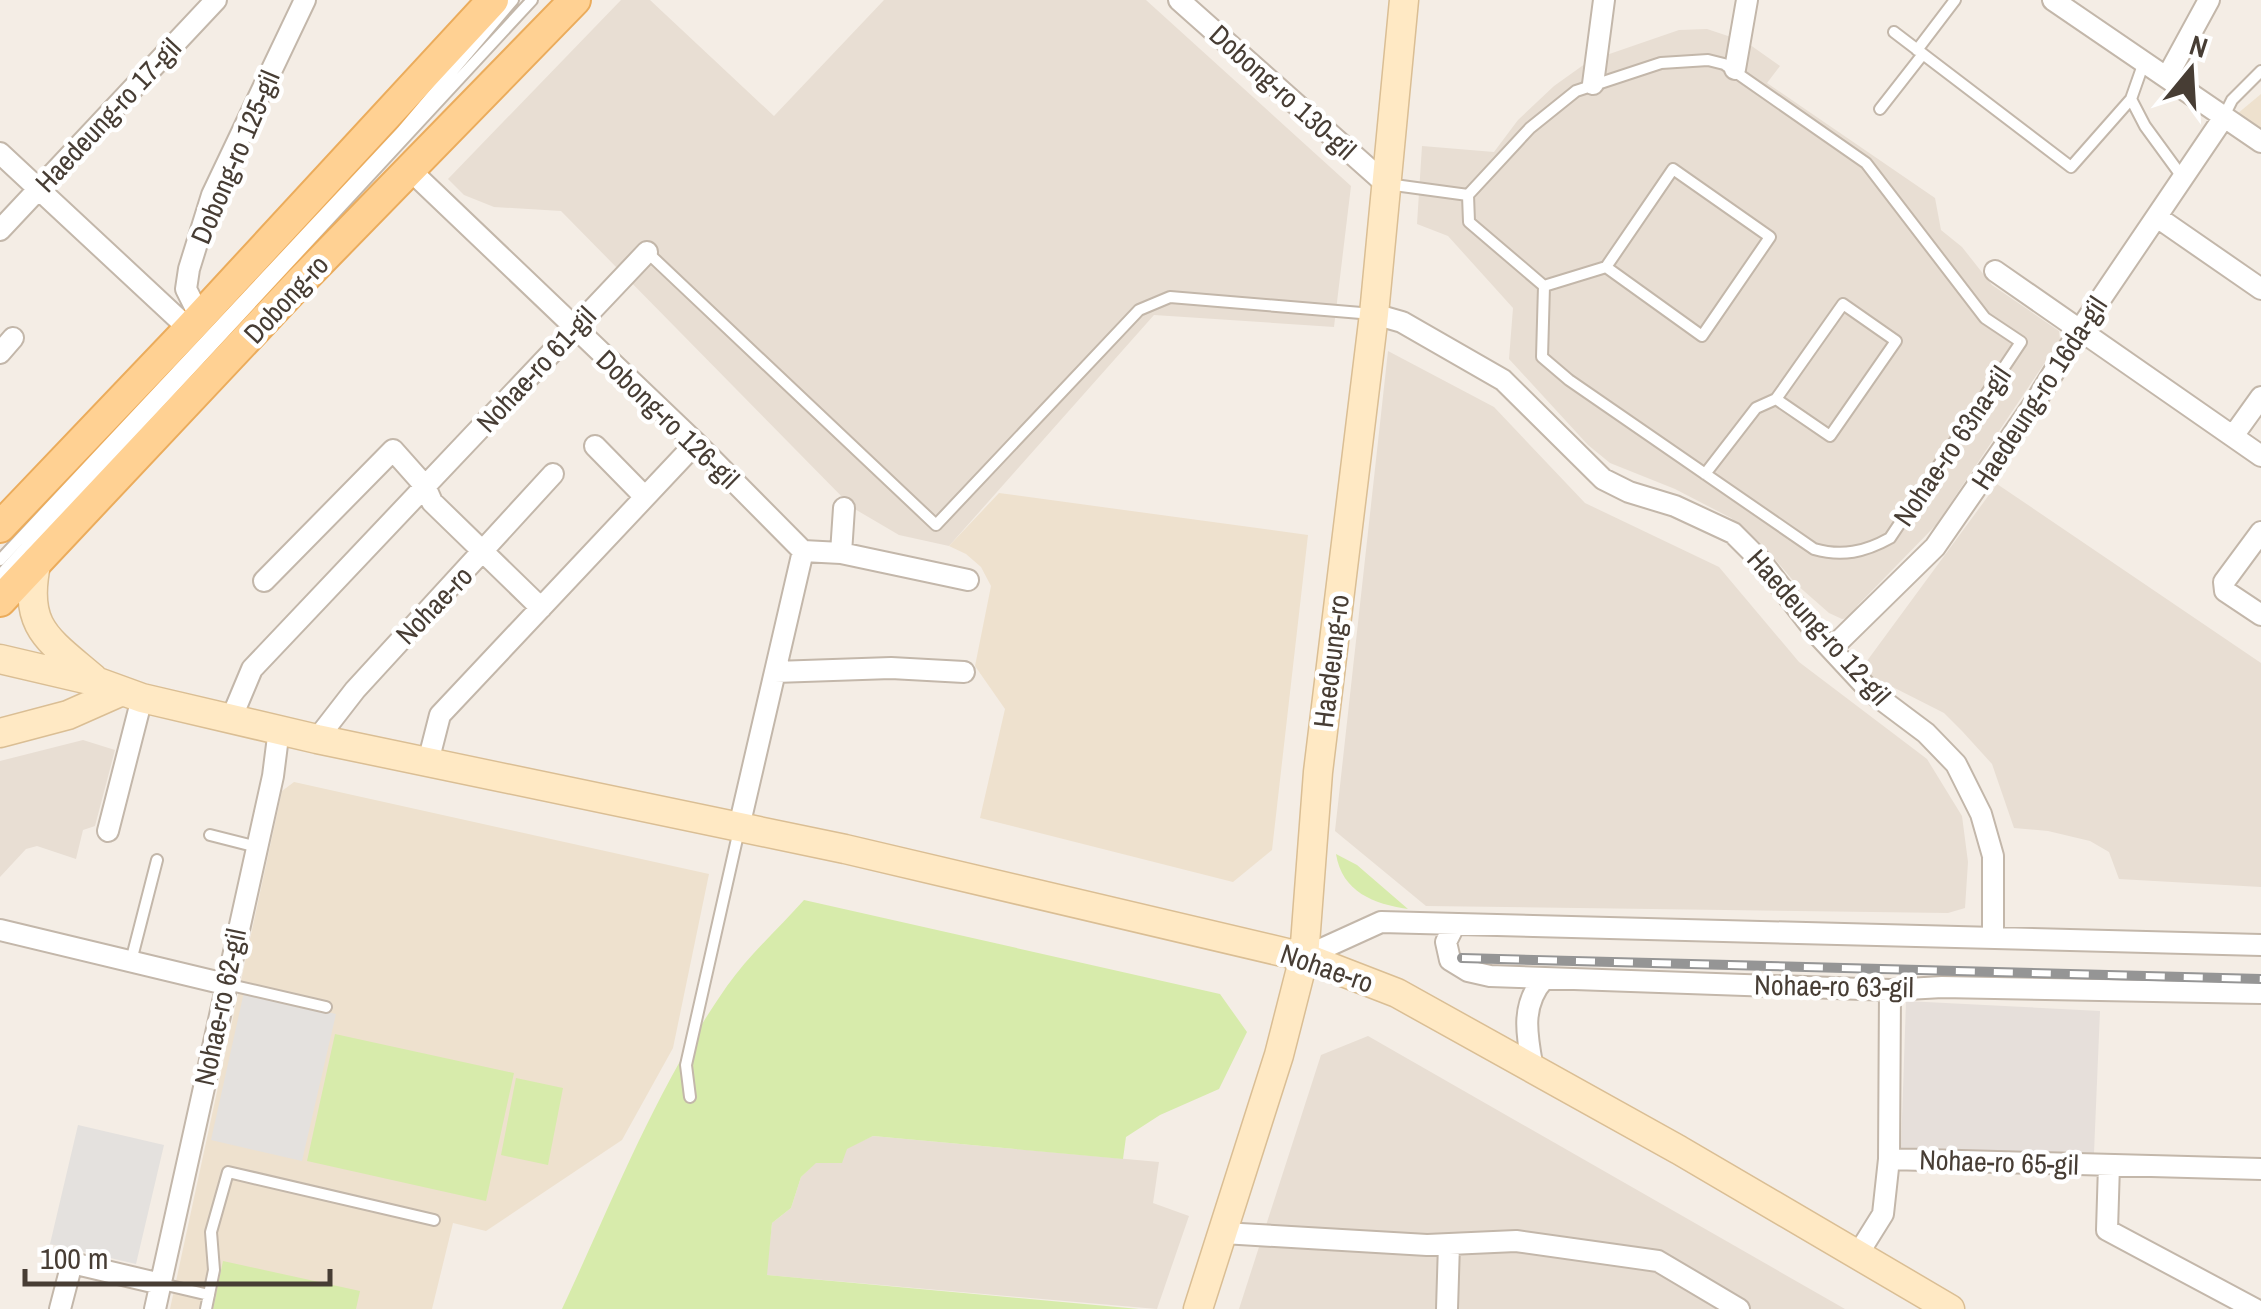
<svg xmlns="http://www.w3.org/2000/svg" width="2261" height="1309" font-family="'Archivo Narrow',sans-serif">
<style>
.residential{fill:#e8ded3}
.industrial{fill:#e6dfda}
.education{fill:#eee1ce}
.green{fill:#d7ebab}
.parking{fill:#e4e1de}
.lines{fill:none;stroke-linecap:round;stroke-linejoin:round}
.lane-casing{stroke:#c3b7aa;stroke-width:14}
.street-casing{stroke:#c3b7aa;stroke-width:24}
.secondary-casing{stroke:#dabe94;stroke-width:31}
.primary-casing{stroke:#ebac5c;stroke-width:34}
.lane{stroke:#fff;stroke-width:10}
.street{stroke:#fff;stroke-width:20}
.secondary{stroke:#ffe9c4;stroke-width:28}
.primary{stroke:#ffd193;stroke-width:30}
.rail-casing{stroke:#959595;stroke-width:10}
.rail{stroke:#fff;stroke-width:6;stroke-dasharray:19;stroke-linecap:butt}
.labels{text-anchor:middle;dominant-baseline:central;stroke-width:9;stroke-linejoin:round;paint-order:stroke}
.street-label{font-size:28px;fill:#473d34;stroke:#fff}
</style>
<rect width="100%" height="100%" fill="#f4ede5"/>
<path class="residential" d="M 621,0 L 650,0 L 774,116 L 884,0 L 1146,0 L 1351,186 L 1334,327 L 1154,315 L 949,546 L 899,535 L 853,508 L 561,211 L 494,207 L 464,195 L 448,179 Z
M 1707,29 L 1746,42 L 1780,66 L 1767,83 L 1935,198 L 1941,230 L 1962,247 L 1992,285 L 2059,331 L 2060,340 L 1936,525 L 1858,605 L 1850,618 L 1842,619 L 1829,613 L 1796,584 L 1763,545 L 1731,518 L 1675,489 L 1610,463 L 1588,445 L 1509,359 L 1513,308 L 1448,236 L 1417,224 L 1422,146 L 1494,152 L 1518,120 L 1554,86 L 1589,61 L 1679,30 Z
M 1388,351 L 1494,407 L 1585,503 L 1719,567 L 1799,662 L 1927,759 L 1962,816 L 1968,862 L 1965,908 L 1948,913 L 1426,906 L 1335,831 Z
M 1997,484 L 2261,663 L 2261,887 L 2119,879 L 2109,852 L 2090,841 L 2048,831 L 2014,828 L 1992,764 L 1962,731 L 1944,713 L 1873,677 L 1864,665 Z
M 83,740 L 115,750 L 95,826 L 83,830 L 76,859 L 37,846 L 26,849 L 0,877 L 0,761 Z
M 1368,1036 L 1845,1309 L 1239,1309 L 1321,1055 Z
M 873,1136 L 1159,1162 L 1153,1203 L 1189,1216 L 1157,1309 L 766,1275 L 772,1223 L 791,1208 L 801,1177 L 816,1162 Z"/>
<path class="industrial" d="M 1906,1001 L 2100,1011 L 2094,1153 L 1901,1149 Z"/>
<path class="education" d="M 2261,94 L 2261,131 L 2237,114 Z
M 999,493 L 1308,535 L 1272,850 L 1233,882 L 980,818 L 1005,709 L 975,666 L 991,586 L 981,567 L 966,554 L 949,546 Z
M 294,782 L 709,874 L 673,1048 L 622,1140 L 486,1231 L 453,1223 L 432,1309 L 170,1309 L 282,791 Z"/>
<path class="green" d="M 1336,854 L 1357,865 L 1408,909 C 1374,904 1342,892 1336,854 Z
M 804,900 L 1220,994 L 1247,1032 L 1219,1089 L 1160,1115 L 1126,1137 L 1123,1159 L 873,1136 L 847,1149 L 842,1163 L 816,1163 L 801,1177 L 791,1208 L 772,1223 L 767,1275 L 1139,1309 L 562,1309 C 613,1200 657,1086 727,986 C 749,955 779,928 804,900 Z
M 335,1034 L 514,1073 L 486,1201 L 307,1161 Z
M 516,1078 L 563,1088 L 548,1165 L 501,1155 Z
M 223,1261 L 360,1291 L 356,1309 L 213,1309 Z"/>
<path class="parking" d="M 244,992 L 336,1014 L 302,1161 L 211,1140 Z
M 78,1125 L 164,1145 L 136,1264 L 50,1244 Z"/>
<g class="lines">
<g class="lane-casing">
<path id="lane" d="M 1894,32 L 2071,167 L 2131,99
M 1917,50 L 1955,0
M 2144,62 L 2131,99 L 2145,126 L 2183,178
M 1880,109 L 1923,54
M 2224,116 L 2232,100 L 2261,71
M 1387,184 L 1468,195 L 1469,222 L 1544,286 L 1542,357 L 1569,380 L 1814,549 C 1842,557 1865,552 1890,538 L 2021,342 L 1985,318 L 1866,163 L 1724,64 L 1708,60 L 1661,63 L 1576,91 L 1530,128 L 1468,195
M 647,252 L 936,525 L 1139,310 L 1170,297 L 1373,314
M 1544,286 L 1606,267 L 1702,336 L 1770,237 L 1673,169 L 1606,267
M 1705,474 L 1756,408 L 1776,399 L 1830,436 L 1896,341 L 1843,304 L 1776,399
M 0,560 L 401,132 L 513,0
M 0,575 L 532,0
M 210,835 L 257,847
M 131,961 L 157,860
M 226,984 L 326,1007
M 690,1097 L 686,1065 L 739,830
M 162,1284 L 209,1295
M 206,1309 L 214,1270 L 211,1232 L 228,1172 L 434,1220"/>
</g>
<g class="street-casing">
<path id="street" d="M 1179,0 L 1386,184
M 2053,0 L 2261,142
M 1735,69 L 1747,0
M 2167,77 L 2209,0
M 1593,84 L 1604,0
M 0,153 L 189,329
M 410,170 L 696,443 L 803,551 L 841,553 L 968,580
M 2157,217 L 2261,289
M 0,230 L 216,0
M 1995,271 L 2261,456
M 1374,314 L 1402,322 L 1503,380 L 1603,479 L 1629,492 L 1675,506 L 1733,533 L 1760,560 L 1818,635 L 1870,691 L 1926,733 L 1956,764 L 1981,814 L 1993,856 L 1993,936
M 200,317 L 186,289 L 189,269 L 212,195 L 305,0
M 0,353 L 13,338
M 2233,436 L 2261,397
M 595,446 L 645,497
M 2261,532 L 2224,582 L 2225,591 L 2261,615
M 841,553 L 844,508
M 264,581 L 393,450 L 425,486 L 432,502 L 541,608
M 1831,649 L 1935,547 L 2036,401 L 2079,331 L 2224,117
M 775,672 L 891,668 L 964,672
M 231,719 L 252,669 L 647,252
M 317,739 L 355,690 L 553,474
M 428,762 L 440,715 L 696,443
M 739,827 L 803,551
M 108,831 L 142,698
M 1455,924 L 1446,942 L 1450,960 L 1468,971 L 1490,976 L 1890,990 L 1942,987 L 2261,993
M 0,930 L 225,984
M 1304,957 L 1381,922 L 2261,945
M 1533,1069 C 1527,1037 1520,1005 1544,979
M 1889,1159 L 2261,1169
M 2109,1165 L 2107,1230 L 2255,1309
M 1223,1233 L 1427,1245 L 1516,1241 L 1658,1261 L 1739,1309
M 1858,1254 L 1883,1214 L 1889,1159 L 1890,990
M 60,1309 L 72,1263 L 161,1284
M 155,1309 L 273,776 L 279,729
M 1447,1309 L 1449,1244"/>
</g>
<g class="secondary-casing">
<path id="secondary" d="M 37,560 C 22,626 46,638 93,678
M 0,659 L 98,682 L 142,698 L 317,739 L 845,849 L 1304,957 L 1397,993 L 1679,1150 L 1950,1309
M 0,733 L 68,715 L 120,692
M 1198,1309 L 1279,1055 L 1304,957 L 1318,772 L 1374,314 L 1404,0"/>
</g>
<g class="primary-casing">
<path id="primary" d="M 0,527 L 189,329 L 493,0
M 0,601 L 299,283 L 575,0"/>
</g>
<use href="#lane" class="lane"/>
<use href="#street" class="street"/>
<use href="#secondary" class="secondary"/>
<use href="#primary" class="primary"/>
<g class="rail-casing">
<path id="rail" d="M 1462,958 L 2261,979"/>
</g>
<use href="#rail" class="rail"/>
</g>
<g class="labels">
<g class="street-label">
<text transform="translate(1283 92) rotate(42)">Dobong-ro 130-gil</text>
<text transform="translate(108 115) rotate(-47)">Haedeung-ro 17-gil</text>
<text transform="translate(235 157) rotate(-67)">Dobong-ro 125-gil</text>
<text transform="translate(286 299) rotate(-47)">Dobong-ro</text>
<text transform="translate(536 369) rotate(-47)">Nohae-ro 61-gil</text>
<text transform="translate(2039 393) rotate(-57)">Haedeung-ro 16da-gil</text>
<text transform="translate(668 419) rotate(44)">Dobong-ro 126-gil</text>
<text transform="translate(1952 446) rotate(-56)">Nohae-ro 63na-gil</text>
<text transform="translate(434 605) rotate(-46)">Nohae-ro</text>
<text transform="translate(1819 627) rotate(48)">Haedeung-ro 12-gil</text>
<text transform="translate(1331 661) rotate(-83)">Haedeung-ro</text>
<text transform="translate(1327 968) rotate(19)">Nohae-ro</text>
<text transform="translate(1834 986) rotate(1)">Nohae-ro 63-gil</text>
<text transform="translate(220 1007) rotate(-78)">Nohae-ro 62-gil</text>
<text transform="translate(1999 1162) rotate(2)">Nohae-ro 65-gil</text>
</g>
</g>
<g transform="translate(2191 70) rotate(18)" stroke="#ffffff" stroke-width="8" paint-order="stroke">
<path d="M0-8L18 38L0 25L-18 38Z" fill="#473d34"/>
<text y="-15" font-size="28" font-weight="bold" text-anchor="middle" fill="#473d34">N</text>
</g>
<path d="M25 1269v15h305v-15" fill="none" stroke="#473d34" stroke-width="5"/>
<text x="40" y="1269" font-size="30" fill="#473d34" stroke="#ffffff" stroke-width="8" paint-order="stroke">100 m</text>
</svg>
